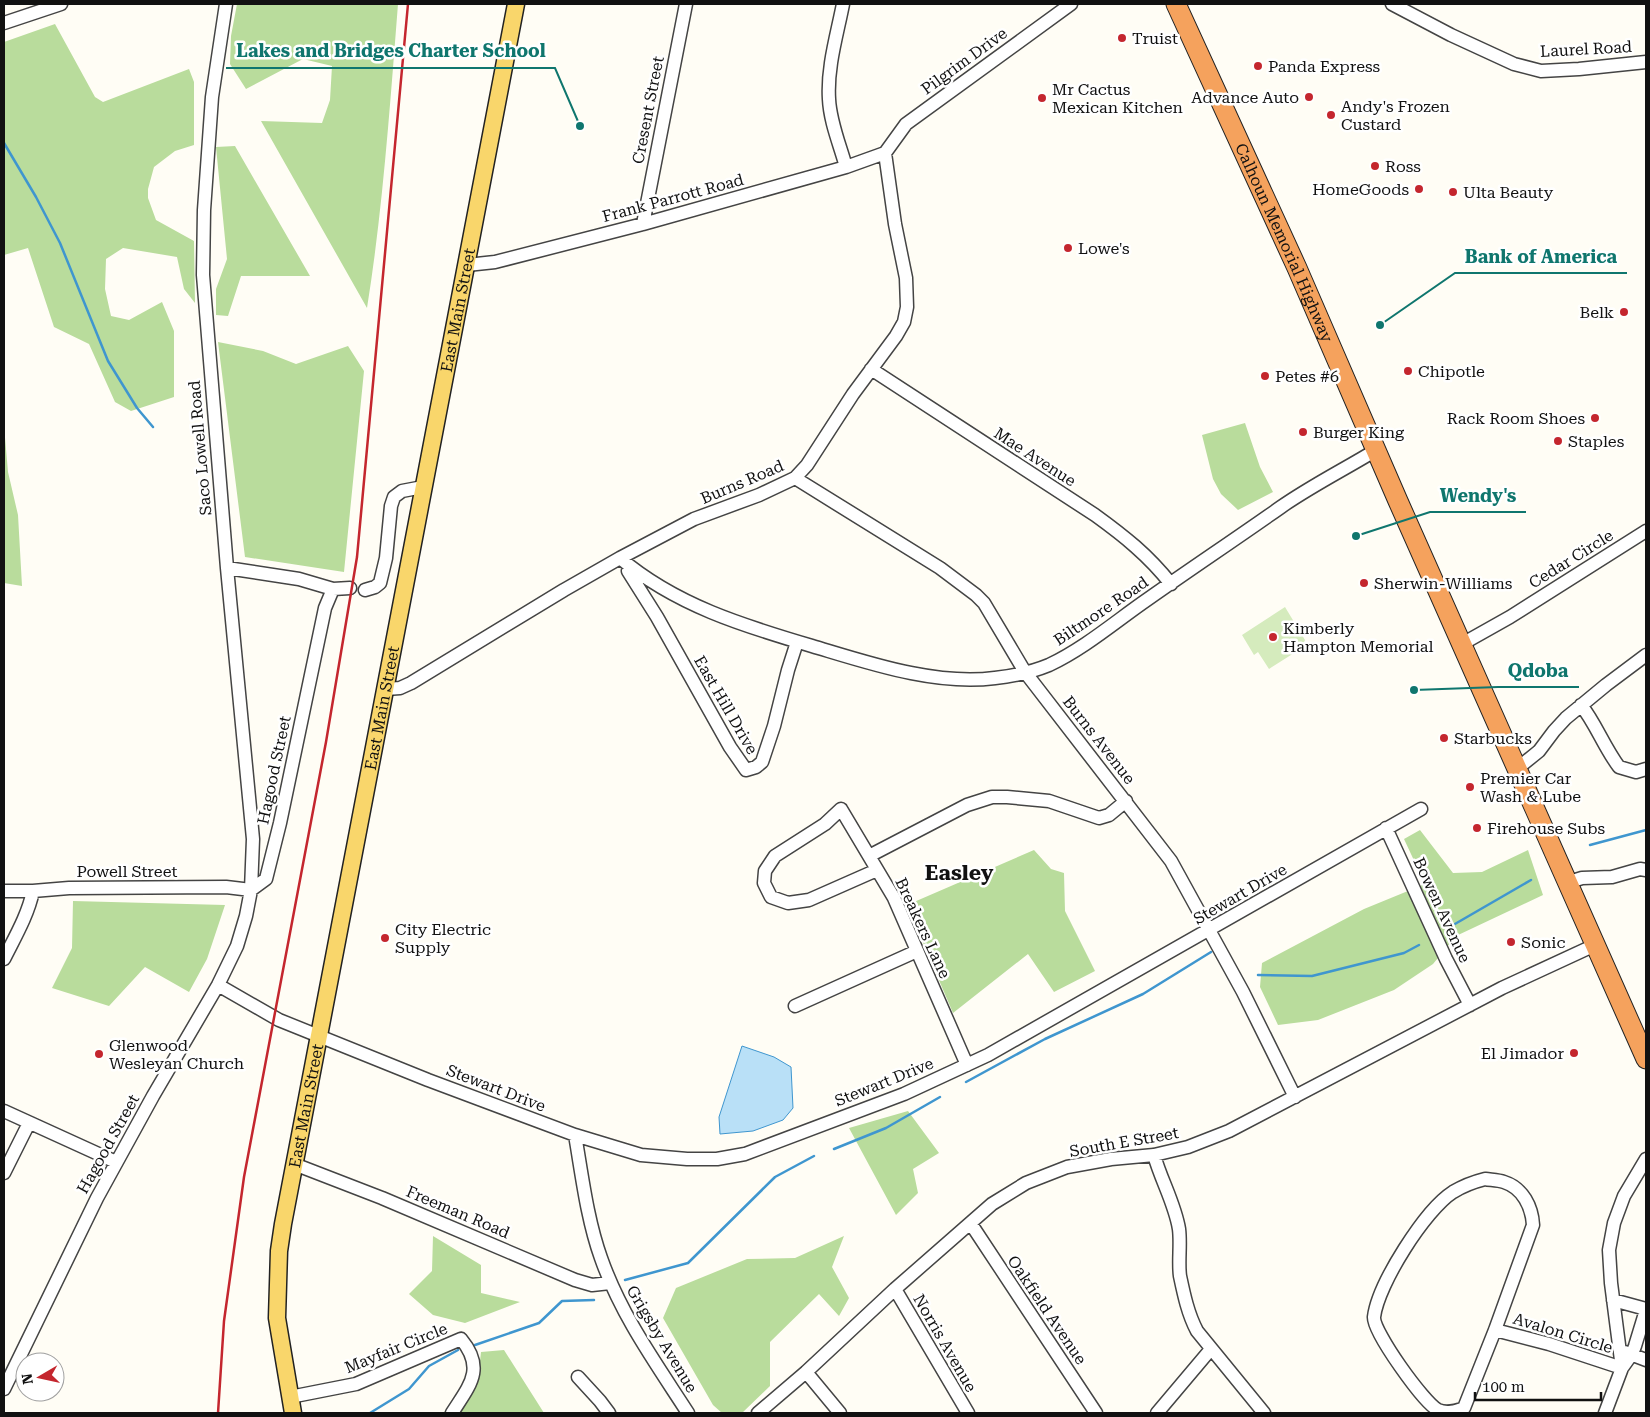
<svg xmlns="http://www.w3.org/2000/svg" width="1650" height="1417" font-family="'Roboto Serif',serif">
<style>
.green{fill:#d5ebbd}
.forest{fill:#b9dc9c}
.water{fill:#b9e0f7;stroke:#3f96cf}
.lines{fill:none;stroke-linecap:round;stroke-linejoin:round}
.stream{stroke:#3f96cf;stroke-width:2.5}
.minor-casing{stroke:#444;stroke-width:15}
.major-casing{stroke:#222;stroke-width:19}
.highway-casing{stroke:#222;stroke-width:21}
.minor{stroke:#fff;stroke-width:12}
.major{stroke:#f9d66b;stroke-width:16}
.highway{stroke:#f5a25d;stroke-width:19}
.rail{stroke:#c4262e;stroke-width:2.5}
.poi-dot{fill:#c4262e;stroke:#fff;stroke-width:2}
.labels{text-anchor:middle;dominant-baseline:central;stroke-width:5;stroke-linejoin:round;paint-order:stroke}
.poi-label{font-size:16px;fill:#111;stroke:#fff;text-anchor:start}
.street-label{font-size:16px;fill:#111;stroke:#fff}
.district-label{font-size:21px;font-weight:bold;fill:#111;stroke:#fff}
.leader{fill:none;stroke:#0f766e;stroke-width:2}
.callout-dot{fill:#0f766e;stroke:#fff;stroke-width:2}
.callout-label{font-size:18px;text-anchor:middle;font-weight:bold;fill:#0f766e;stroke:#fff;stroke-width:5;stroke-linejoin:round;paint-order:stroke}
</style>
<rect width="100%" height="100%" fill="#fffdf5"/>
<path class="green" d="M 1285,607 L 1305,640 L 1302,648 L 1269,669 L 1258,652 L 1254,655 L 1242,635 Z"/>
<path class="forest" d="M 237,4 L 398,4 C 390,105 383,208 367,308 L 261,121 L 322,123 L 330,100 L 332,66 L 303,59 L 246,89 L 230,64 L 231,36 Z
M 55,24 L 95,97 L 103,102 L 189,69 L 194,82 L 194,145 L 175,151 L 154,167 L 148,189 L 148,198 L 156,220 L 194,241 L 195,303 L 184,289 L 177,257 L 123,248 L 106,259 L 105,289 L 111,316 L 129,320 L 162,302 L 174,331 L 174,397 L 131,411 L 115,402 L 89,344 L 54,327 L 28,248 L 4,255 L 4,42 Z
M 235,146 L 310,276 L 241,276 L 228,316 L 216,315 L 216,289 L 227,259 L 216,147 Z
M 218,342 L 263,351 L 296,364 L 348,346 L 364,371 L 344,572 L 245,557 Z
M 1245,423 L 1260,467 L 1273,492 L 1238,510 L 1221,494 L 1213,479 L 1202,435 Z
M 4,426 L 8,472 L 18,515 L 22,586 L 4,583 Z
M 1420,830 L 1453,873 L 1482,872 L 1528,850 L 1543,895 L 1456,936 L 1433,964 L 1394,990 L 1318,1020 L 1278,1025 L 1260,987 L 1262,963 L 1364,909 L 1425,884 L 1404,839 Z
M 1034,850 L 1051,869 L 1064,873 L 1065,911 L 1095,971 L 1054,992 L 1028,954 L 953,1013 L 907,905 Z
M 73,901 L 225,905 L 207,959 L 189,992 L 145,967 L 109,1006 L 52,988 L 72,948 Z
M 908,1111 L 939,1153 L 913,1169 L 918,1193 L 896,1215 L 849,1128 Z
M 433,1236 L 481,1265 L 481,1293 L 520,1302 L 465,1323 L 433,1315 L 409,1294 L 432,1271 Z
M 844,1236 L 832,1267 L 849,1298 L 839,1316 L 819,1294 L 770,1342 L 770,1386 L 742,1413 L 722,1413 L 713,1405 L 663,1318 L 676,1288 L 747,1259 L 795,1258 Z
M 504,1350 L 544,1413 L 443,1413 L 478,1380 L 481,1352 Z"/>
<path class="water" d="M 742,1046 L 774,1057 L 791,1067 L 793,1108 L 783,1120 L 753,1131 L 720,1134 L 719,1117 Z"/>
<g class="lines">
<path class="stream" d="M 4,143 L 36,197 L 60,243 L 108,361 L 137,408 L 153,427
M 1590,845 L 1646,830
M 1448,928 L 1531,880
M 1258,975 L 1312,976 L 1404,953 L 1419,945
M 966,1082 L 1045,1039 L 1143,994 L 1211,952
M 834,1149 L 886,1128 L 940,1097
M 625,1280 L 688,1263 L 775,1177 L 814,1156
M 475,1345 L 539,1323 L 562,1301 L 594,1300
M 370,1413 L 409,1389 L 429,1366 L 458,1350"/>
<g class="minor-casing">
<path id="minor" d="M 843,4 C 837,35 827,67 829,99 C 830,122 840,145 846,167
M 1392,4 L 1451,35 L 1514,64 L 1541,71 L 1579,69 L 1646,62
M 4,23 L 61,4
M 885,153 L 906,124 L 1071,4
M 643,224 L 686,4
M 467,265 L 495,262 L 643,224 L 846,167 L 885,153
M 871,369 L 1095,515 C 1124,536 1148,555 1171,584
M 795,478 L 940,568 L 976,595 L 984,603 L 1025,672 L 1171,861 L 1243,992 L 1295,1097
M 620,558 C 675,605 744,626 812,646 C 869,663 936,686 995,678 C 1013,676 1032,672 1049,665 C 1085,648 1116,621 1148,599 C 1192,568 1237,538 1281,507 C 1311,486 1345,469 1376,450
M 227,568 L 299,579 L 333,589
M 628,571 L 657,617 L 730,747 L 746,770 L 756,767 L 762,762 L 774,726 L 788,670 L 797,642
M 365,590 L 375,587 L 380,583 L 386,558 L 391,506 L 394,497 L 402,491 L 423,487
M 1462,644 L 1510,617 L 1646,531
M 386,689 L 400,688 L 411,683 L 564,590 L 620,558 L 694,519 L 759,495 L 795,478 L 807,465 L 853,394 L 896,336 L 904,322 L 907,307 L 906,278 L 895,224 L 885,153
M 1581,705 C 1596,724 1604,747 1619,767 L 1636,772 L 1646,769
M 1518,768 L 1539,751 L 1554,731 L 1566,718 L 1606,685 L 1646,655
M 1386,828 L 1446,959 L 1470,1005
M 869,856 L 967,805 L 992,797 L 1007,797 L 1049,801 L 1099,818 L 1109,815 L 1126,801
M 877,870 L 809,900 L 788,903 L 771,897 L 764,883 L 765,871 L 775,856 L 825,824 L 841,809 L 894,898 L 967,1065
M 1566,883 L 1582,878 L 1612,877 L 1640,869 L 1646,870
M 251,890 L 266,879 L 280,823 L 325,608 L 333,589 L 350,588
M 4,891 L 33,891 L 69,888 L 226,887 L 251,890
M 4,959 C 15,937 28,915 33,891
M 218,985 L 279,1020 L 428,1080 L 575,1135 L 641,1155 L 687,1159 L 717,1159 L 745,1154 L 904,1094 L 988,1055 L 1421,809
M 795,1006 L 917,951
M 4,1111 L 116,1162
M 575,1135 C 582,1175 587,1219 601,1258 C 621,1315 655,1362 688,1413
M 1154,1155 C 1161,1180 1175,1204 1179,1229 C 1181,1244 1178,1262 1180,1276 C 1184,1295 1188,1314 1197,1331 L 1264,1413
M 294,1164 L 382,1198 L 575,1280 L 592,1285 L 610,1283
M 4,1173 L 29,1123
M 1485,1179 C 1491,1180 1498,1180 1504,1182 C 1523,1188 1532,1207 1533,1225 L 1495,1330 L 1464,1408 C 1456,1411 1447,1414 1438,1410 C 1424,1403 1373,1332 1374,1317 C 1378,1284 1425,1210 1453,1192 C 1463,1186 1473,1182 1485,1179 Z
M 971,1224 L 1096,1413
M 895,1289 L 968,1413
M 1613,1300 L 1646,1309
M 1495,1330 L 1549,1344 L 1622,1368
M 1625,1352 L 1646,1360
M 1622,1368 L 1611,1283 L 1609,1250 L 1614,1223 L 1624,1196 L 1646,1159
M 806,1372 L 840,1413
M 578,1377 L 600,1401 L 609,1413
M 4,1389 L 97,1198 L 153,1096 L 218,985 L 237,946 L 246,916 L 251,890 L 253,839 L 227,568 L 203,275 L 204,210 L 212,97 L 226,4
M 290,1397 L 356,1384 L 461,1339 C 486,1369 469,1386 452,1413
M 758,1413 L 806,1372 L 895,1289 L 992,1204 L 1026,1183 L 1067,1167 L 1111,1159 L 1154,1155 L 1188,1147 L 1229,1131 L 1502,988 L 1595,945
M 1157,1413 L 1211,1349
M 1605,1413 L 1622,1368 L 1632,1354 L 1635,1346 L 1646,1310"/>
</g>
<g class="major-casing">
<g id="major">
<path id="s1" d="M 293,1413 L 277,1318 L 279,1251 L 283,1224 L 516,4"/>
</g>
</g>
<g class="highway-casing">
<g id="highway">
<path id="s2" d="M 1176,4 L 1297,268 L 1398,501 L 1646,1059"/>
</g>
</g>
<use href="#minor" class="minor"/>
<use href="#major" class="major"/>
<use href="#highway" class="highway"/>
<path class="rail" d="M 218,1413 L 224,1321 L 244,1177 L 326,742 L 357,557 L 408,4"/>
</g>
<g class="poi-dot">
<circle cx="1122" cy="38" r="5"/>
<circle cx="1258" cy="66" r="5"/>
<circle cx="1309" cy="97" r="5"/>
<circle cx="1042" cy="98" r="5"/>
<circle cx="1331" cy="115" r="5"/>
<circle cx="1375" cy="166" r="5"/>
<circle cx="1419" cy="189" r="5"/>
<circle cx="1453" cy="192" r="5"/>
<circle cx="1068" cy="248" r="5"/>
<circle cx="1624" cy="312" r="5"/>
<circle cx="1408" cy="371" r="5"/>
<circle cx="1265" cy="376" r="5"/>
<circle cx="1595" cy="418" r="5"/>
<circle cx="1303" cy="432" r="5"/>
<circle cx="1558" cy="441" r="5"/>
<circle cx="1364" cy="583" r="5"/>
<circle cx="1273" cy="637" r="5"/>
<circle cx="1444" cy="738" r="5"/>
<circle cx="1470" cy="787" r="5"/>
<circle cx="1477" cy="828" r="5"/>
<circle cx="385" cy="938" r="5"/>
<circle cx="1511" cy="942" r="5"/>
<circle cx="1574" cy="1053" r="5"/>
<circle cx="99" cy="1054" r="5"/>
</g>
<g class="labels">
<g class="poi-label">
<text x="1132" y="38">Truist</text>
<text x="1268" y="66">Panda Express</text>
<text x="1052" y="89">Mr Cactus<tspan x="1052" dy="18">Mexican Kitchen</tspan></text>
<text x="1299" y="97" text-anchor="end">Advance Auto</text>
<text x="1341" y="106">Andy's Frozen<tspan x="1341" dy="18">Custard</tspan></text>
<text x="1385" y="166">Ross</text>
<text x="1409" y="189" text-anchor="end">HomeGoods</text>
<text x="1463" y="192">Ulta Beauty</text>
<text x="1078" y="248">Lowe's</text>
<text x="1614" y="312" text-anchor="end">Belk</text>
<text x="1418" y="371">Chipotle</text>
<text x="1275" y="376">Petes #6</text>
<text x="1585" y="418" text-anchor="end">Rack Room Shoes</text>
<text x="1313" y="432">Burger King</text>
<text x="1568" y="441">Staples</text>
<text x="1374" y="583">Sherwin-Williams</text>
<text x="1283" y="628">Kimberly<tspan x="1283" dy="18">Hampton Memorial</tspan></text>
<text x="1454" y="738">Starbucks</text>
<text x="1480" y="778">Premier Car<tspan x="1480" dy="18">Wash &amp; Lube</tspan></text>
<text x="1487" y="828">Firehouse Subs</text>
<text x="395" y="929">City Electric<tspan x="395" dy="18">Supply</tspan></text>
<text x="1521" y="942">Sonic</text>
<text x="109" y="1045">Glenwood<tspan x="109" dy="18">Wesleyan Church</tspan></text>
<text x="1564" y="1053" text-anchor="end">El Jimador</text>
</g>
<g class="street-label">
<text transform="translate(1586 49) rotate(-3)">Laurel Road</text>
<text transform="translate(964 61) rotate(-36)">Pilgrim Drive</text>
<text transform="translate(648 110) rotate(-79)">Cresent Street</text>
<text transform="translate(673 198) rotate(-15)">Frank Parrott Road</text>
<text stroke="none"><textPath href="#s2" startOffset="262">Calhoun Memorial Highway</textPath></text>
<text stroke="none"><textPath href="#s1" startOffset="1121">East Main Street</textPath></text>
<text transform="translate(200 448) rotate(-95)">Saco Lowell Road</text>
<text transform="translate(1035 457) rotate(33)">Mae Avenue</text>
<text transform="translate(742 482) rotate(-23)">Burns Road</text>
<text transform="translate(1571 559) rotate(-32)">Cedar Circle</text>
<text transform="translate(1101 611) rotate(-34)">Biltmore Road</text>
<text transform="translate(726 705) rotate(60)">East Hill Drive</text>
<text stroke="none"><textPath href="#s1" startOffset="716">East Main Street</textPath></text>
<text transform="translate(1099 740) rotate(52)">Burns Avenue</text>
<text transform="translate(274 770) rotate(-78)">Hagood Street</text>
<text x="127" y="871">Powell Street</text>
<text transform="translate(1240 894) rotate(-30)">Stewart Drive</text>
<text transform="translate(1442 910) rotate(65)">Bowen Avenue</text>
<text transform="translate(923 928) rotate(65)">Breakers Lane</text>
<text transform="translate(884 1082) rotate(-22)">Stewart Drive</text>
<text transform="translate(496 1088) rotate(21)">Stewart Drive</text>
<text stroke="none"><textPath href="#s1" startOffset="311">East Main Street</textPath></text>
<text transform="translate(1124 1142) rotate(-10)">South E Street</text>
<text transform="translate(108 1144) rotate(-61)">Hagood Street</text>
<text transform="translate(458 1212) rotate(23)">Freeman Road</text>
<text transform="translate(1047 1310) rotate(56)">Oakfield Avenue</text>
<text transform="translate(1563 1333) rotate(17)">Avalon Circle</text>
<text transform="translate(662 1339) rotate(59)">Grigsby Avenue</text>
<text transform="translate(945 1343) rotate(60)">Norris Avenue</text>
<text transform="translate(396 1348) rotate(-22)">Mayfair Circle</text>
</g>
<g class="district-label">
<text x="959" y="873">Easley</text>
</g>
</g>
<path class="leader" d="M580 126L555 68H226M1380 325L1455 273H1627M1356 536L1430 512H1526M1414 690L1498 687H1579"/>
<g class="callout-dot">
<circle cx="580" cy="126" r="5"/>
<circle cx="1380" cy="325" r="5"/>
<circle cx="1356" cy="536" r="5"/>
<circle cx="1414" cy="690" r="5"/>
</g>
<g class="callout-label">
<text x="391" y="57">Lakes and Bridges Charter School</text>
<text x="1541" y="263">Bank of America</text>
<text x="1478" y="502">Wendy's</text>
<text x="1538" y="677">Qdoba</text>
</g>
<rect width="1650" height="1417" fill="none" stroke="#111111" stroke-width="10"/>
<g transform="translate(40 1377) rotate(261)"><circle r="24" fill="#ffffff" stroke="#a0a0a0"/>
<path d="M0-4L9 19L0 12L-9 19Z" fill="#c4262e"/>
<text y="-8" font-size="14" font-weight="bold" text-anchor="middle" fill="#111111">N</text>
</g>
<path d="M1475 1392v8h126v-8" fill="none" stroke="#111111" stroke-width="2.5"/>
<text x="1482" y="1392" font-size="15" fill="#111111" stroke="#ffffff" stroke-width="4" paint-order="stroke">100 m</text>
</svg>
